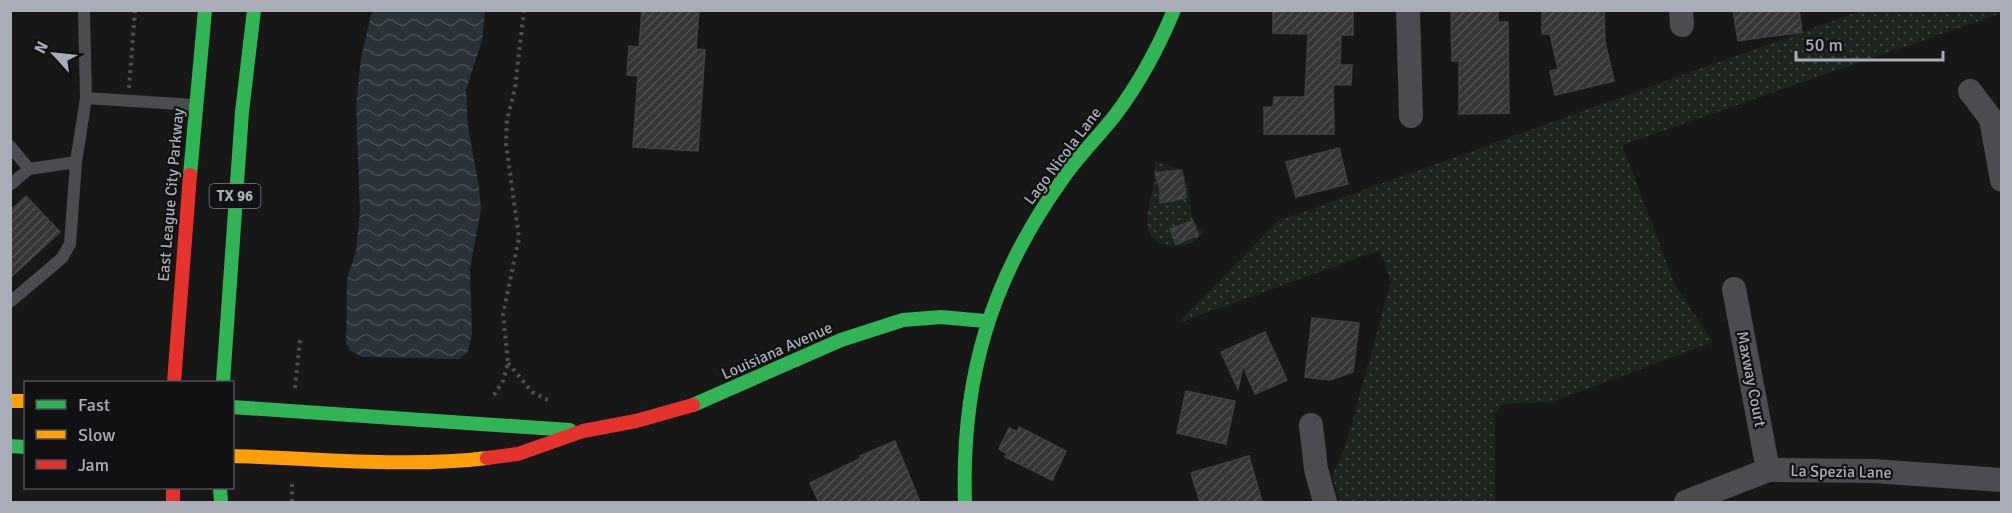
<svg xmlns="http://www.w3.org/2000/svg" width="2012" height="513" font-family="Signika,sans-serif">
<style>
.grass{fill:url(#grass-dots)}
.water{fill:url(#water-waves)}
.building{fill:url(#building-hatch);stroke:#3f4043;stroke-width:1.5}
.lines{fill:none;stroke-linecap:round;stroke-linejoin:round}
.path{stroke:#4d4e52;stroke-width:4;stroke-dasharray:3 4.5;stroke-linecap:butt}
.lane{stroke:#4b4c50;stroke-width:12}
.street{stroke:#4b4c50;stroke-width:24}
.fast{stroke:#30b455;stroke-width:14}
.slow{stroke:#ff9f0a;stroke-width:14}
.jam{stroke:#e5322d;stroke-width:14}
.labels{text-anchor:middle;dominant-baseline:central;stroke-width:4.5;stroke-linejoin:round;paint-order:stroke}
.shield{fill:#111113;stroke:#7b7e86;stroke-width:1.5}
.shield-label{font-size:15px;font-weight:bold;fill:#a8adb8}
.street-label{font-size:16px;fill:#a8adb8;stroke:#111113}
</style>
<defs>
<pattern id="grass-dots" width="8" height="8" patternUnits="userSpaceOnUse" patternTransform="scale(1.5)"><rect width="8" height="8" fill="#1d241e"/><path d="M2 2h.1M6 6h.1" fill="none" stroke="#3b413d" stroke-width="1.8" stroke-linecap="round"/></pattern>
<pattern id="water-waves" width="16" height="10" patternUnits="userSpaceOnUse" patternTransform="scale(1.5)"><rect width="16" height="10" fill="#2a3239"/><path d="M0 5q4-4 8 0t8 0" fill="none" stroke="#464d54"/></pattern>
<pattern id="building-hatch" width="6" height="6" patternUnits="userSpaceOnUse" patternTransform="scale(1.5)"><rect width="6" height="6" fill="#353536"/><path d="M-1 1l2-2M0 6l6-6M5 7l2-2" fill="none" stroke="#4f5051"/></pattern>
</defs>
<rect width="100%" height="100%" fill="#171717"/>
<path class="grass" d="M 1863,10 L 2001,10 L 2002,13 L 1622,145 L 1675,285 L 1713,342 L 1552,402 L 1503,404 L 1495,414 L 1495,502 L 1340,502 L 1332,476 L 1346,444 L 1391,282 L 1380,250 L 1178,323 L 1278,221 Z
M 1155,161 L 1179,169 C 1197,189 1182,215 1203,232 C 1194,243 1185,248 1171,246 C 1134,239 1150,208 1154,185 C 1155,177 1155,169 1155,161 Z"/>
<path class="water" d="M 372,11 L 485,11 L 482,40 L 466,90 L 468,127 L 479,187 L 481,209 L 470,269 L 472,334 L 468,352 L 459,359 L 363,357 L 351,351 L 346,344 L 347,279 L 356,251 L 360,212 L 356,106 L 361,58 Z"/>
<path class="building" d="M 642,10 L 699,10 L 696,49 L 705,50 L 698,151 L 633,147 L 638,76 L 627,75 L 629,46 L 639,47 Z
M 1273,10 L 1353,11 L 1353,35 L 1341,35 L 1340,65 L 1352,65 L 1351,85 L 1333,85 L 1334,134 L 1264,134 L 1264,107 L 1273,107 L 1274,97 L 1305,97 L 1308,34 L 1273,33 Z
M 1451,10 L 1498,10 L 1498,22 L 1508,22 L 1509,113 L 1459,114 L 1459,61 L 1452,61 Z
M 1542,10 L 1604,10 L 1605,42 L 1614,81 L 1555,95 L 1550,71 L 1558,69 L 1550,34 L 1542,34 Z
M 1733,10 L 1799,10 L 1802,32 L 1738,41 Z
M 1339,148 L 1348,184 L 1296,197 L 1286,162 Z
M 1182,170 L 1186,198 L 1160,203 L 1160,188 L 1155,173 Z
M 26,196 L 60,232 L 10,278 L 10,211 Z
M 1193,221 L 1198,235 L 1176,244 L 1170,229 Z
M 1312,318 L 1359,323 L 1353,372 L 1330,380 L 1305,377 Z
M 1265,332 L 1287,380 L 1255,394 L 1243,366 L 1238,389 L 1221,352 Z
M 1186,391 L 1235,401 L 1226,444 L 1177,433 Z
M 1019,427 L 1066,451 L 1052,480 L 1005,457 L 1007,454 L 999,449 L 1009,428 L 1017,432 Z
M 895,441 L 920,502 L 819,502 L 810,483 L 861,458 L 860,456 Z
M 1249,456 L 1262,502 L 1200,502 L 1191,473 Z"/>
<g class="lines">
<path class="path" d="M 129,88 L 135,10
M 508,363 L 532,392 L 548,400
M 295,388 L 300,340
M 494,395 L 503,381 L 508,363 L 503,314 L 519,238 L 506,144 L 507,120 L 515,88 L 524,10
M 292,502 L 292,482"/>
<path class="lane" d="M 86,98 L 194,105
M 10,146 L 29,169 L 76,162
M 10,185 L 29,169
M 10,302 L 62,258 L 70,244 L 76,162 L 86,98 L 84,10"/>
<path class="street" d="M 1408,10 L 1411,116
M 1681,10 L 1682,25
M 1970,91 L 1991,119 L 2002,180
M 1734,289 L 1768,470
M 1311,425 L 1316,469 L 1325,502
M 1686,502 L 1768,470 L 1873,471 L 2002,480"/>
<path class="fast" d="M 190,175 L 205,10
M 223,382 L 242,112 L 254,10
M 693,405 L 841,340 L 903,320 L 941,317 L 985,321
M 232,407 L 570,430
M 10,446 L 26,447
M 220,488 L 221,502
M 965,502 C 961,378 991,278 1064,177 C 1080,154 1100,135 1116,114 C 1140,82 1159,46 1174,10"/>
<path class="slow" d="M 10,401 L 26,401
M 232,456 C 314,458 406,468 487,458"/>
<path class="jam" d="M 174,382 L 190,175
M 487,458 L 518,454 L 583,431 L 636,421 L 693,405
M 173,488 L 173,502"/>
</g>
<g class="labels">
<rect class="shield" x="209.5" y="184" width="51" height="24" rx="4.5"/>
<g class="shield-label">
<text x="235" y="196">TX 96</text>
</g>
<g class="street-label">
<text transform="translate(1063 156) rotate(-53)">Lago Nicola Lane</text>
<text transform="translate(171 195) rotate(-85)">East League City Parkway</text>
<text transform="translate(777 351) rotate(-24)">Louisiana Avenue</text>
<text transform="translate(1751 379) rotate(79)">Maxway Court</text>
<text transform="translate(1841 472) rotate(1)">La Spezia Lane</text>
</g>
</g>
<rect width="2012" height="513" fill="none" stroke="#a8adb8" stroke-width="24"/>
<rect x="24" y="381" width="210" height="108" fill="#111113" stroke="#4d4f55" stroke-width="1.5"/>
<rect x="36" y="400" width="30" height="9" fill="#30b455" stroke="#4d4f55" stroke-width="1.5"/>
<text x="78" y="411" font-size="18" fill="#a8adb8">Fast</text>
<rect x="36" y="430" width="30" height="9" fill="#ff9f0a" stroke="#4d4f55" stroke-width="1.5"/>
<text x="78" y="441" font-size="18" fill="#a8adb8">Slow</text>
<rect x="36" y="460" width="30" height="9" fill="#e5322d" stroke="#4d4f55" stroke-width="1.5"/>
<text x="78" y="471" font-size="18" fill="#a8adb8">Jam</text>
<g transform="translate(54 54) rotate(297)" stroke="#111113" stroke-width="4.5" paint-order="stroke">
<path d="M0-4.5L10 22L0 15L-10 22Z" fill="#a8adb8"/>
<text y="-9" font-size="16" font-weight="bold" text-anchor="middle" fill="#a8adb8">N</text>
</g>
<path d="M1796 51v9h147v-9" fill="none" stroke="#a8adb8" stroke-width="3"/>
<text x="1805" y="51" font-size="18" fill="#a8adb8" stroke="#111113" stroke-width="4.5" paint-order="stroke">50 m</text>
</svg>
